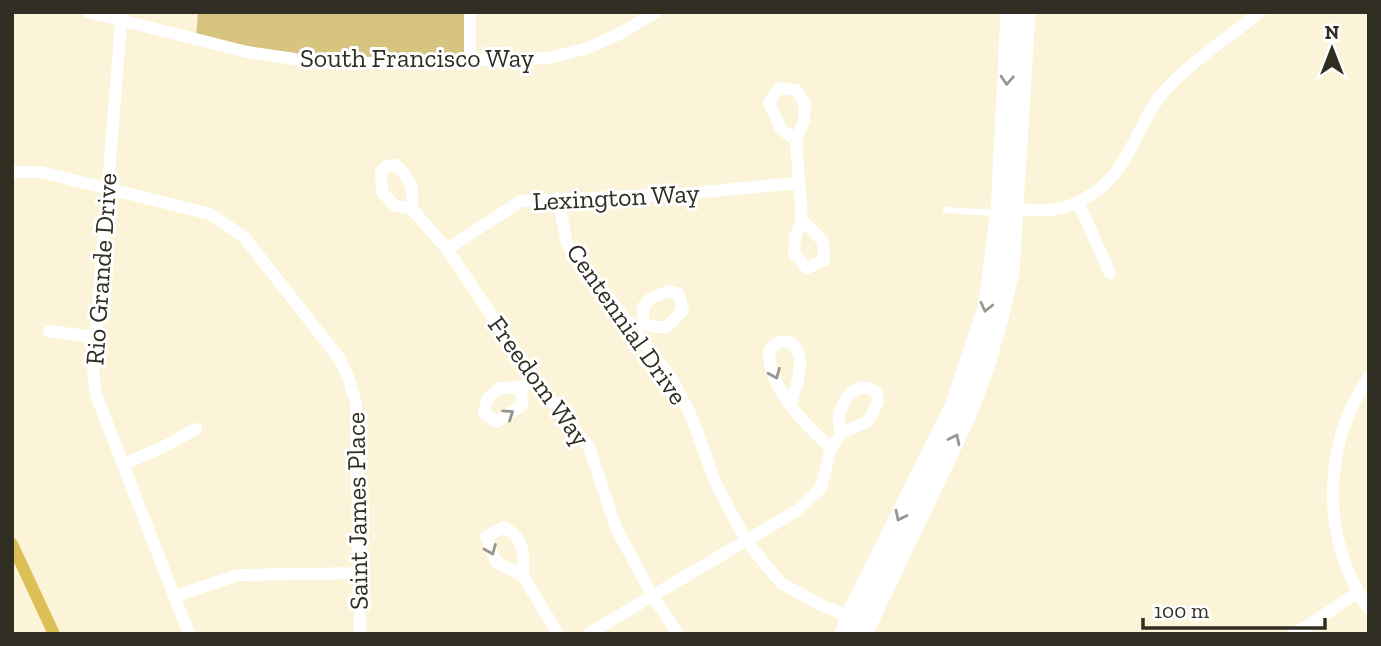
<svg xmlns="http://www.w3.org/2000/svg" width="1381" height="646" font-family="'Zilla Slab',serif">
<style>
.green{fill:#d7c480}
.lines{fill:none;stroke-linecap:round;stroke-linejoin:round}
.canal{stroke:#dcc057;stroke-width:12}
.service{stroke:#fff;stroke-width:6}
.minor{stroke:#fff;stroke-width:12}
.secondary{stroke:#fff;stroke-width:19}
.oneway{stroke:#989691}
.labels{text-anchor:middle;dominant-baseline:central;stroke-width:6;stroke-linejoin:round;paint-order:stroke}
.street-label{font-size:26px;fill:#302e23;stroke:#fff}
</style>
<rect width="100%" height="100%" fill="#fbf4d8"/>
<path class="green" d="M 198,12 L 470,12 L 470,62 L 315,62 L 196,39 Z"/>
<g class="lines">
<path class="canal" d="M 12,544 L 54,634"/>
<path class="service" d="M 946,210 L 996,213"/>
<path class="minor" d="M 88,12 L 247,52 L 315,62 L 376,63 L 549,58 L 588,48 L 621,33 L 656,12
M 122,12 L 93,368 L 96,395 L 189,634
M 470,12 L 470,62
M 796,140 L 781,129 L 769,103 L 779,88 L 796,90 L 805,104 L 804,120 L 796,140 L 802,220 L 795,237 L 794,254 L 807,268 L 824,260 L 823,241 L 802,220
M 12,172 L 41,172 L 210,214 L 244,237 L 339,358 L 349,379 L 356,404 L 360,634
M 558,198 L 567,244 L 670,376 L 690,413 L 716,484 L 747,542 L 781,583 L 823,606 L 857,619
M 1078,202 L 1110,273
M 412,209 C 414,186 412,181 396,165 L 387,166 L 381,172 L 382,192 L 394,205 L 412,209 L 447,249 L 535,380 L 589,447 L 616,528 L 652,595 L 678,634
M 1008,211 C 1017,208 1026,210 1035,210 C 1051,211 1068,208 1082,200 C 1129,176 1132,133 1161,95 C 1187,64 1228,38 1260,12
M 447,249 L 521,201 L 680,194 L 798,183
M 669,291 L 679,294 L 683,310 L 667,327 L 656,327 L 643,324 L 643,307 L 651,298 Z
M 49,331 L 94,337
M 1369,377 C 1321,447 1321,540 1369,609
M 521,387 L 522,405 L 497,422 L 484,413 L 487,399 L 500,388 L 521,387 L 535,380
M 791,404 C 794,392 800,378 800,364 C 802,343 780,332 769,352 C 770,390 804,424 831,448
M 124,464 L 163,447 L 196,429
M 523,576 C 524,552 525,540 504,527 L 486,537 L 496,562 L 523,576 L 558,634
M 175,596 L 238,575 L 359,573
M 588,634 L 798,510 L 821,488 L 831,448 L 841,433 L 867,422 L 873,413 L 878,401 L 877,393 C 858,378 843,397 839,417 C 838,422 840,428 841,433
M 1292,634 L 1306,627 L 1357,593"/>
<path class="secondary" d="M 844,634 L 850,616 L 954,407 L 987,308 L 1000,213 L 1010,12
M 863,634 L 967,415 L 985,367 L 1000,314 L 1010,271 L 1026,12"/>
</g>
<defs><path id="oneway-chevron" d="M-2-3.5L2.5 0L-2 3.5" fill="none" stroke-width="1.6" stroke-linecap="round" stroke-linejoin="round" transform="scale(1.75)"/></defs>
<g class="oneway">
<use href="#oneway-chevron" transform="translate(1007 80) rotate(93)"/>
<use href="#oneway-chevron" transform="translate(986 307) rotate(103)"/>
<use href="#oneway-chevron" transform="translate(775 374) rotate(67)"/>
<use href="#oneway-chevron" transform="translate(509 414) rotate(-34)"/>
<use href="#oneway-chevron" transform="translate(955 439) rotate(-64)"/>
<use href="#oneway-chevron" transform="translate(900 516) rotate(116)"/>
<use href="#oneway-chevron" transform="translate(491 550) rotate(68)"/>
</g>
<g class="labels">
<g class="street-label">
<text x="417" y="58">South Francisco Way</text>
<text transform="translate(616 197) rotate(-3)">Lexington Way</text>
<text transform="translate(101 269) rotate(-86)">Rio Grande Drive</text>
<text transform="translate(627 324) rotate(55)">Centennial Drive</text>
<text transform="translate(539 381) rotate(54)">Freedom Way</text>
<text transform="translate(357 511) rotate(-91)">Saint James Place</text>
</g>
</g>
<rect width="1381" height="646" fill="none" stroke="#302e23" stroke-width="28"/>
<g transform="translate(1332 49)" stroke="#ffffff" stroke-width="5" paint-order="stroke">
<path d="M0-5L12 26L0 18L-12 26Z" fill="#302e23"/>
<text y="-10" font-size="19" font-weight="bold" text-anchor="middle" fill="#302e23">N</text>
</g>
<path d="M1143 618v10h182v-10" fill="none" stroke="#302e23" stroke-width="3.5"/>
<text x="1154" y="618" font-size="21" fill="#302e23" stroke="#ffffff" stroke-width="5" paint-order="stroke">100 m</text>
</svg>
